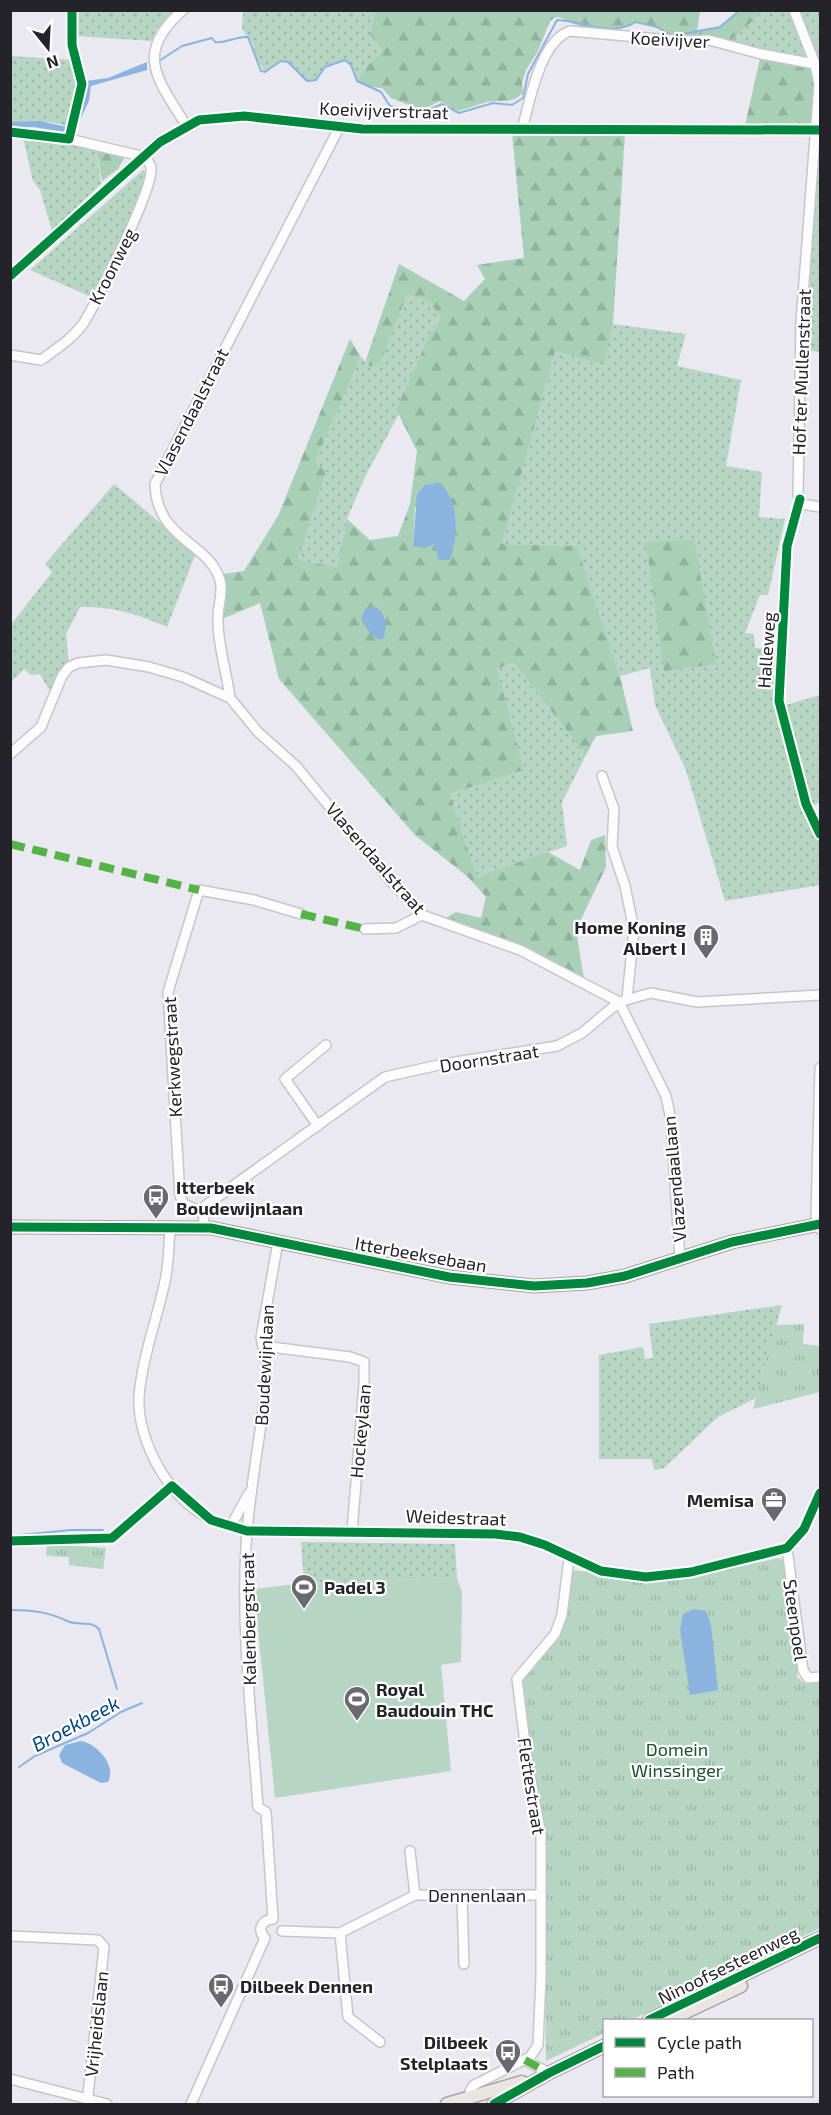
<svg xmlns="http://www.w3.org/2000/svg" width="831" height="2115" font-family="'Exo 2',sans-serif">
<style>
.grass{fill:url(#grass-dots)}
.forest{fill:url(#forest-firs);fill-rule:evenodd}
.park{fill:url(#park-tufts)}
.garden{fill:#b6d5c2}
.water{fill:#8bb3e0}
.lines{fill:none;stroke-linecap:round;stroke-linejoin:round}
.stream{stroke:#8bb3e0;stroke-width:2}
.minor-casing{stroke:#c7c5cc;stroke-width:12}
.major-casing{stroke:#aba3a0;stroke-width:15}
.minor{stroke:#fcfcfd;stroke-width:9}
.major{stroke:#e9e5e2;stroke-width:12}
.quiet{stroke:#55b246;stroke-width:8;stroke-dasharray:15 8;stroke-linecap:butt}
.cycleway-casing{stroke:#fff;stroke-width:13}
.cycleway{stroke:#00873e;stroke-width:9}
.labels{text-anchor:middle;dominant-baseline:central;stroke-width:4.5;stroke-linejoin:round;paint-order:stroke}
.street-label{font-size:18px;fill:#25232a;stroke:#fff}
.poi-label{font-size:18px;font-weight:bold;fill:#25232a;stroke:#fff;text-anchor:start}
.park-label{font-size:18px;fill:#1a512e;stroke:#fff}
.water-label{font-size:20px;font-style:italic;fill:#04487f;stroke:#fff}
</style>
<defs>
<pattern id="grass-dots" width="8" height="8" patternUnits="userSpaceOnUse" patternTransform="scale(1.5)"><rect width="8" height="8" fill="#b6d5c2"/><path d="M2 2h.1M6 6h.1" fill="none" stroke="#9cb7a7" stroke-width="1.8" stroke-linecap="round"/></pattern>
<pattern id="forest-firs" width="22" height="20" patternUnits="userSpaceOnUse" patternTransform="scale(1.5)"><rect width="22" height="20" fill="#a7d0b7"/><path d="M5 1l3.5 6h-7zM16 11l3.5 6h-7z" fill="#90b29e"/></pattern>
<pattern id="park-tufts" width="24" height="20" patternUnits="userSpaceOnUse" patternTransform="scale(1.5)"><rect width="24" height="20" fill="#b6d5c2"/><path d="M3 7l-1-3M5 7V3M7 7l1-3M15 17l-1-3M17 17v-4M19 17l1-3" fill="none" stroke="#9cb7a7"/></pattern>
</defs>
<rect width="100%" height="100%" fill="#eae8f1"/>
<path class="grass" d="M 78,11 L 175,11 L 157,29 L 152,41 L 75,36 Z
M 243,11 L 375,11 L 370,34 L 385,51 L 369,64 L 357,81 L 351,65 L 344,60 L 325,67 L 316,80 L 307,81 L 288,63 L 281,61 L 265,72 L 257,60 L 253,44 L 242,29 Z
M 763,11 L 820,11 L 820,125 L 815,125 L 818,73 L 727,45 Z
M 10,56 L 73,60 C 81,87 75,99 67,126 L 50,122 L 18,124 L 11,121 Z
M 23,137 L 96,148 L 101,184 L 52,231 L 40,190 L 33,181 Z
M 820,140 L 820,352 L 805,350 Z
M 143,170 L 147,173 L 136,209 L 91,297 L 30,270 Z
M 407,295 L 429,301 L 441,318 L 430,334 L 396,409 L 399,414 L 366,475 L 347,519 L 337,567 L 298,560 L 326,472 L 315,461 L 361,357 L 371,366 L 381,361 Z
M 613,324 L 686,334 L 677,366 L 741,380 L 726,466 L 762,472 L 759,517 L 785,519 L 768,595 L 760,595 L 745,633 L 754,634 L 755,648 L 777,649 L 776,708 L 820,695 L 820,802 L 812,806 L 820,825 L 820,885 L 725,901 L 686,770 L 655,705 L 650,668 L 620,676 L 577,546 L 502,544 L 555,350 L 603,365 Z
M 114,484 L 196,553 L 167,627 C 138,614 112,606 80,607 L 66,634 L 69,664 L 51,693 L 40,674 L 31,675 L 24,669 L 12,681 L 10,626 L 52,572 L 45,564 Z
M 513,662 L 586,755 L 562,802 L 567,846 L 477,877 L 450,794 L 524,770 L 496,669 Z
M 782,1305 L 756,1398 L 718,1417 L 664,1468 L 654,1470 L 652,1459 L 599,1459 L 599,1355 L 643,1347 L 645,1359 L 653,1358 L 649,1324 Z
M 301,1542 L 455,1544 L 457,1578 L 304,1583 Z"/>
<path class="forest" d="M 375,11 L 700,11 L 697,31 L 720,27 L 740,11 L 763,11 L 730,42 L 684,38 L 684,35 L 672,36 L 657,27 L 636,22 C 618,33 594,30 574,24 C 567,22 563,17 556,17 L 550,21 L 538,51 L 526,70 L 522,83 L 523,93 C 511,105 501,99 487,102 C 477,105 468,108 458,111 L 440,101 L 422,110 L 391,98 L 382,88 L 369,87 L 357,81 L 369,64 L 384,51 L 370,34 Z
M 761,54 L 815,64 L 815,125 L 745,125 Z
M 512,133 L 625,134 L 613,324 L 604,365 L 555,351 L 502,544 L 577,546 L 620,676 L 633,731 L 596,736 L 586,755 L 513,662 L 497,669 L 524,770 L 450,794 L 477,877 L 548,852 L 580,870 L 591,840 L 605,835 L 606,867 L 576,930 L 584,979 L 509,940 L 444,919 L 456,912 L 481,918 L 486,897 L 468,877 L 415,835 L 279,679 L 260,603 L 217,621 L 220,578 L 223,574 L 244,571 L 278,516 L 350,339 L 361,357 L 315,461 L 326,472 L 298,560 L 337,567 L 347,519 L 370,540 L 398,536 L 410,504 L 417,451 L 396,409 L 430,334 L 441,318 L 429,301 L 407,295 L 381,361 L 370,367 L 366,360 L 399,264 L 464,301 L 485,279 L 477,265 L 524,258 ZM 415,506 L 450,560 L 434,544 L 413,546 Z
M 96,148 L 125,156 L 118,169 L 102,181 Z
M 694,540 L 716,664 L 664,671 L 646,542 Z"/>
<path class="park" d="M 804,1324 L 803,1344 L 820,1346 L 820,1392 L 753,1409 L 776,1325 Z
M 50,1544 L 106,1548 L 103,1569 L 69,1565 L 69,1557 L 46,1556 L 47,1545 Z
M 779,1558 L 784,1561 L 798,1664 L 797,1677 L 804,1683 L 820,1681 L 820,1928 L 631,2020 L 604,2020 L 604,2033 L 546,2061 L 544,1823 L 530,1760 L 520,1681 L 560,1632 L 570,1570 L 650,1578 L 709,1573 Z"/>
<path class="garden" d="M 457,1578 L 462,1592 L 461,1662 L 441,1665 L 451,1771 L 275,1798 L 254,1589 L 304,1583 Z"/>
<path class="water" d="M 147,62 L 147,70 L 91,86 L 89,101 L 74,132 L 86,97 L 86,81 L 108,78 Z
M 40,121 L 67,127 L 63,132 L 34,127 L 11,128 L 10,122 Z
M 440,483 C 460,502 458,535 450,560 L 439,560 L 434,544 L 425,548 L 413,546 L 417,494 L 425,485 Z
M 376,607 C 386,613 388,629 383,639 L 379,640 L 370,633 L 361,619 L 365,609 Z
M 694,1609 L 706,1611 L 711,1625 L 718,1690 L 690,1695 L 680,1630 L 683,1614 Z
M 81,1741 C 97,1744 117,1765 108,1782 L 101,1783 L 62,1763 L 59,1755 L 65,1745 Z"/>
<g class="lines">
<path class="stream" d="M 818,10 L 820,12
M 159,61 L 182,46 L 212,38 L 215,42 C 226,44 235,36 248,37 L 261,71 L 265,72 L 281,61 L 288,62 L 307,81 L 316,80 L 325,67 L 345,60 L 351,65 L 357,81 L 381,92 L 390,106 L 422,113 L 442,104 L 459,113 L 493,103 L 512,105 L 523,98 L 528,74 L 557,20 C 586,21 609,38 636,22 L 657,27 L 672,36 L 720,27 L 740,10
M 83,108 L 86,93
M 10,1536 L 71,1530 L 103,1530
M 10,1610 C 32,1610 49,1612 67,1621 C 77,1626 91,1620 99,1629 L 117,1689
M 19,1767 L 35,1756 L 88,1733 L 121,1712 L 142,1703"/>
<g class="minor-casing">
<path id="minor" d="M 183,10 C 133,53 158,80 186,125
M 794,10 L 815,64 L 819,84 L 801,322 L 798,495 L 802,504 L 820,507
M 522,129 C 530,101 540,41 570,31 L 682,41 L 709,40 L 761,54 L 815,64
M 10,132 L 69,139 L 145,157
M 69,139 L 82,84 L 72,45 L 72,10
M 10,276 L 160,142 L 199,120 L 244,116 L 362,129 L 820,130
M 10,355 L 41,360 C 56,349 72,339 83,324 C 96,303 154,188 151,168 C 151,165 147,160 145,157
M 230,698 C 227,673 218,647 218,621 C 217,607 224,593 220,580 C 208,541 157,541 155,484 L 339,128
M 10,754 L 41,727 L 62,676 L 69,667 L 78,663 L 106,660 L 149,667 L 183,677 L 230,698 L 258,732 L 296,766 L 389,879 L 422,915 L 520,950 L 619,1002 L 666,1096 L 671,1120 L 680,1260
M 602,776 L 614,809 L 612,847 L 625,886 L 634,930 L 627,998
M 365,929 L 396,928 L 422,915
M 820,1068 L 816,1216 L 820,1229
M 318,1126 L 285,1079 L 326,1045
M 203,1213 L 184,1204 L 180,1196 L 168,992 L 199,890 L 254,900 L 301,914
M 170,1226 C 169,1244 169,1263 165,1281 C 157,1319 142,1358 139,1397 C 137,1442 170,1501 213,1520 C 223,1525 236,1527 247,1531 L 495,1534 L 520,1537 L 545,1545 L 601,1571 L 646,1577 L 691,1572 L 785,1549 L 804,1529 L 820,1493
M 203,1228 L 205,1206 L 385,1077 L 443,1064 L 557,1046 L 582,1033 L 619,1002 L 651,993 L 697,1002 L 820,995
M 263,1346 L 350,1357 L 364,1362 L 364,1385 L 352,1531
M 231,1526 L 249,1493
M 93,1538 L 112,1538 L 172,1486
M 787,1548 L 803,1670 L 808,1678 L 820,1677
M 410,1851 L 415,1895
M 462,1896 L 464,1964
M 273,1919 L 266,1812 L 258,1807 C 252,1721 241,1633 246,1546 C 249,1492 260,1440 266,1386 L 266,1362 L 261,1337 L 278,1242
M 282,1931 L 340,1933 L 415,1895 L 539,1895
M 340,1933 L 348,2017 L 380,2042
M 10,1936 L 98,1940 L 104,1947 L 87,2104
M 265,1938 C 257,1930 261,1920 273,1919
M 525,2060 L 549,2073
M 10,2079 L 107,2104
M 472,2098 L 470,2091 L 474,2085 L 530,2057 L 538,2045 L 541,1977 L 541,1835 L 527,1759 L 517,1679 L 555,1634 L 562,1615 L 569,1558
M 191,2104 L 265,1938"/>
</g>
<g class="major-casing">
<path id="major" d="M 10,1227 L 211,1228 L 449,1277 L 534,1286 L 587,1283 L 625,1276 L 732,1242 L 820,1224
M 649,2020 L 820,1938
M 669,2020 L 741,1986
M 447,2104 L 522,2082
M 494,2104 L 549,2073 L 604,2046"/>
</g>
<use href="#minor" class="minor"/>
<use href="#major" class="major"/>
<path class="quiet" d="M 10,844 L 199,890
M 301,914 L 365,929
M 525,2060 L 549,2073"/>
<g class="cycleway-casing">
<path id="cycleway" d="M 10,132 L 69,139 L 82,84 L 72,45 L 72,10
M 10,276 L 160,142 L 199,120 L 244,116 L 362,129 L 820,130
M 800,499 L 787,546 L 779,701 L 806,804 L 820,834
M 10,1227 L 211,1228 L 449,1277 L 534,1286 L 587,1283 L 625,1276 L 732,1242 L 820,1224
M 10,1541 L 112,1538 L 172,1486 L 211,1520 L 247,1531 L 495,1534 L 520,1537 L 545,1545 L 601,1571 L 646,1577 L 691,1572 L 787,1548 L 804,1529 L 820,1493
M 649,2020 L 820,1938
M 494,2104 L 549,2073 L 604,2046"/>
</g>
<use href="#cycleway" class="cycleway"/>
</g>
<defs>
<g id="building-pin" transform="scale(1.35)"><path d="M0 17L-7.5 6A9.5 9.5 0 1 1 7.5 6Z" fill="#6a6870" stroke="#fff"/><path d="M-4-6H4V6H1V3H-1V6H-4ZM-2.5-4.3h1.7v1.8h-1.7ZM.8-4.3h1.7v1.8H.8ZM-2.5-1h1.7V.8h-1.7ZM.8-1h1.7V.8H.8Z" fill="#fff"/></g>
<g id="bus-pin" transform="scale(1.35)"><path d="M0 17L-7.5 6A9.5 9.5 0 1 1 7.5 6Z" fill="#6a6870" stroke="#fff"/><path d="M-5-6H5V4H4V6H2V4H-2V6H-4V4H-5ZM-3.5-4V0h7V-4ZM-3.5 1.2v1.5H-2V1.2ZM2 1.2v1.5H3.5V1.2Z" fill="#fff"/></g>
<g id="office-pin" transform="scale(1.35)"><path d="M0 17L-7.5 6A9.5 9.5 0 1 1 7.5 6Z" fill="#6a6870" stroke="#fff"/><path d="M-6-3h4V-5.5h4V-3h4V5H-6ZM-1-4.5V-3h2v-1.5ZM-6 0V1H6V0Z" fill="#fff"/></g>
<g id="stadium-pin" transform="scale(1.35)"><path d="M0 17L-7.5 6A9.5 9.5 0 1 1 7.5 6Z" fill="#6a6870" stroke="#fff"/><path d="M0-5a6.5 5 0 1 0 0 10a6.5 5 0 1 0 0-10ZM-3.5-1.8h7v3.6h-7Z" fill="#fff"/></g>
</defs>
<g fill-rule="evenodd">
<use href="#building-pin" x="706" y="937"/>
<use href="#bus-pin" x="156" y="1197"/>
<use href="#office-pin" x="774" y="1500"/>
<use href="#stadium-pin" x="304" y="1587"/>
<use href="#stadium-pin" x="357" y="1699"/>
<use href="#bus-pin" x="221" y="1986"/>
<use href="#bus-pin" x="508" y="2052"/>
</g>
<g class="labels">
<g class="street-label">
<text transform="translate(670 39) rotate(3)">Koeivijver</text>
<text transform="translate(384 110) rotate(2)">Koeivijverstraat</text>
<text transform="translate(112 266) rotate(-63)">Kroonweg</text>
<text transform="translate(801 372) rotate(-88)">Hof ter Mullenstraat</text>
<text transform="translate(191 412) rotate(-63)">Vlasendaalstraat</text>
<text transform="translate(766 650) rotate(-86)">Halleweg</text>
<text transform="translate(376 858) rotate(49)">Vlasendaalstraat</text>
<text transform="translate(172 1057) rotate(-93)">Kerkwegstraat</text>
<text transform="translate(489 1058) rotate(-9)">Doornstraat</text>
<text transform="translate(674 1179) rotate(-95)">Vlazendaallaan</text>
<text transform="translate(421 1254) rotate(10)">Itterbeeksebaan</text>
<text transform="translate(264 1365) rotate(-87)">Boudewijnlaan</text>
<text transform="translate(360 1431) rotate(-85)">Hockeylaan</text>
<text transform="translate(456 1517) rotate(2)">Weidestraat</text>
<text transform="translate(248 1619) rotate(-91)">Kalenbergstraat</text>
<text transform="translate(796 1620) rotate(82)">Steenpoel</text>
<text transform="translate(532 1786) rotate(81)">Flettestraat</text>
<text x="477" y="1895">Dennenlaan</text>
<text transform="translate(728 1965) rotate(-26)">Ninoofsesteenweg</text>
<text transform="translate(96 2024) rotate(-84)">Vrijheidslaan</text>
</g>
<g class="poi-label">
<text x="686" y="927" text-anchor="end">Home Koning<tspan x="686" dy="21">Albert I</tspan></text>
<text x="176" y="1187">Itterbeek<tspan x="176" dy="21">Boudewijnlaan</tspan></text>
<text x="754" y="1500" text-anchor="end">Memisa</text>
<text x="324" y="1587">Padel 3</text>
<text x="376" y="1689">Royal<tspan x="376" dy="21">Baudouin THC</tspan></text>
<text x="240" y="1986">Dilbeek Dennen</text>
<text x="488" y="2042" text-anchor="end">Dilbeek<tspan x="488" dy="21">Stelplaats</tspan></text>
</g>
<g class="park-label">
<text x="677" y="1749">Domein<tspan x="677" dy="21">Winssinger</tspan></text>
</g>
<g class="water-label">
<text transform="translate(75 1723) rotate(-28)">Broekbeek</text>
</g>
</g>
<rect width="831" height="2115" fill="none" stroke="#25232a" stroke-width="24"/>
<rect x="603" y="2019" width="210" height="78" fill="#ffffff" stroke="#a8a7aa" stroke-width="1.5"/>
<rect x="615" y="2038" width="30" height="9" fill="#00873e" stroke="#a8a7aa" stroke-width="1.5"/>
<text x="657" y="2049" font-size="18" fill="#25232a">Cycle path</text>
<rect x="615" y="2068" width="30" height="9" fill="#55b246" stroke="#a8a7aa" stroke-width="1.5"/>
<text x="657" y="2079" font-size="18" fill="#25232a">Path</text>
<g transform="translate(48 48) rotate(162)" stroke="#ffffff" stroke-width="4.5" paint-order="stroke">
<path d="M0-4.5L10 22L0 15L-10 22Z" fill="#25232a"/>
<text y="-9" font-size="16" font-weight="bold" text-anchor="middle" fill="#25232a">N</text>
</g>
</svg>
